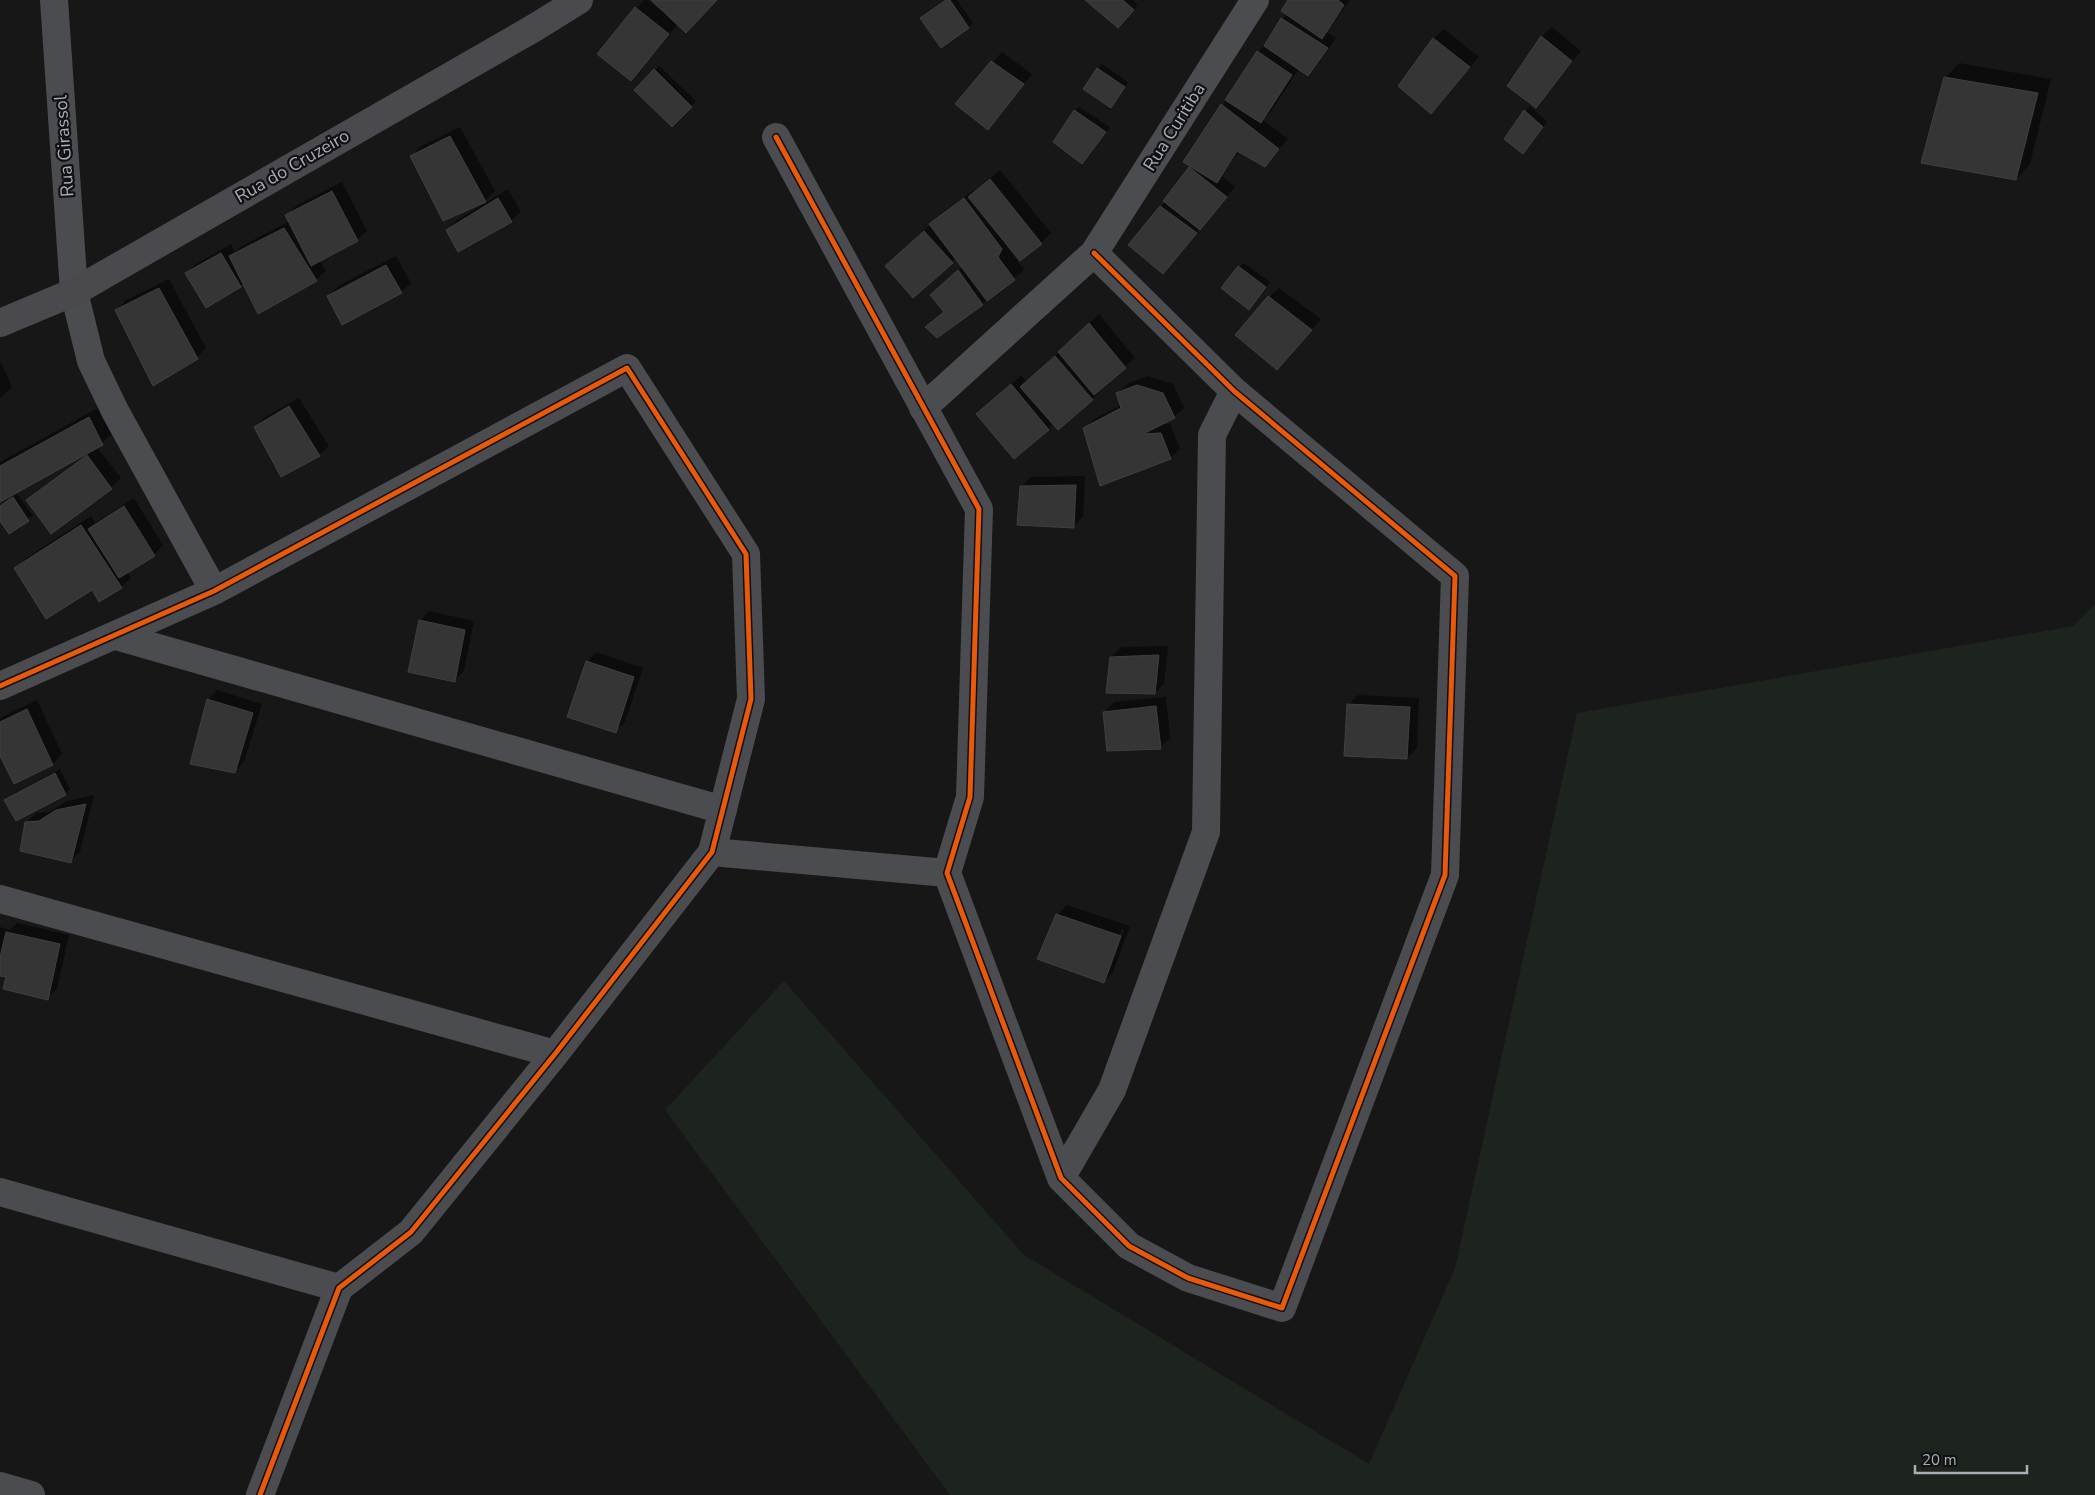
<svg xmlns="http://www.w3.org/2000/svg" width="2095" height="1495" font-family="'Nunito Sans',sans-serif">
<style>
.green{fill:#1d241e}
.shadow{fill:#0007;fill-rule:evenodd}
.building{fill:#353536;stroke:#3f4043}
.lines{fill:none;stroke-linecap:round;stroke-linejoin:round}
.street{stroke:#4b4c50;stroke-width:28}
.secondary{stroke:#4a4a4e;stroke-width:28}
.cycleway-casing{stroke:#111113;stroke-width:8}
.cycleway{stroke:#e8590c;stroke-width:5}
.labels{text-anchor:middle;dominant-baseline:central;stroke-width:4.5;stroke-linejoin:round;paint-order:stroke}
.street-label{font-size:18px;fill:#a8adb8;stroke:#111113}
</style>
<rect width="100%" height="100%" fill="#171717"/>
<path class="green" d="M 2095,604 L 2095,1495 L 950,1495 L 665,1110 L 784,981 L 1024,1255 L 1369,1464 L 1455,1268 L 1577,713 L 2073,626 Z"/>
<path class="shadow" d="M 644,0 L 648,0 L 659,9 L 660,7 L 653,0 L 716,0 L 678,24 L 631,80 L 599,54 Z
M 946,0 L 957,0 L 973,23 L 942,46 Z
M 1087,0 L 1133,0 L 1138,5 L 1123,22 Z
M 1290,0 L 1350,0 L 1327,32 L 1336,38 L 1317,65 L 1308,75 L 1299,68 L 1271,112 L 1263,120 L 1288,139 L 1265,166 L 1239,151 L 1222,176 L 1235,187 L 1163,272 L 1161,207 L 1192,166 L 1185,161 L 1258,52 L 1268,42 L 1287,13 Z
M 1552,27 L 1581,51 L 1535,107 L 1508,86 L 1542,36 Z
M 1444,29 L 1479,57 L 1431,112 L 1399,86 L 1434,38 Z
M 1002,52 L 1032,74 L 988,128 L 957,104 Z
M 1959,63 L 2051,79 L 2030,164 L 2016,179 L 1945,78 Z
M 1102,64 L 1128,82 L 1115,102 L 1098,69 Z
M 659,66 L 696,101 L 672,125 L 636,90 Z
M 1530,106 L 1547,122 L 1528,147 L 1505,139 Z
M 1079,107 L 1110,127 L 1087,158 L 1075,111 Z
M 460,127 L 495,191 L 485,200 L 444,219 L 412,156 L 421,146 Z
M 1000,170 L 1051,233 L 1041,243 L 1008,244 L 1007,247 L 1024,270 L 982,304 L 927,327 L 945,311 L 941,285 L 963,266 L 956,258 L 913,296 L 896,257 L 941,215 L 974,190 L 975,191 Z
M 342,182 L 367,231 L 357,240 L 319,260 L 326,271 L 316,280 L 244,283 L 240,286 L 187,273 L 196,264 L 231,244 L 235,252 L 240,247 L 290,221 L 287,215 L 297,205 Z
M 508,189 L 521,212 L 511,221 L 447,230 L 457,220 Z
M 396,256 L 411,283 L 401,292 L 328,296 L 338,286 Z
M 1244,263 L 1270,282 L 1253,303 L 1239,267 Z
M 169,279 L 206,348 L 197,358 L 117,310 L 126,300 Z
M 1279,288 L 1321,319 L 1286,359 L 1269,297 Z
M 1099,314 L 1135,358 L 1100,388 L 1101,390 L 1092,399 L 1053,424 L 1014,457 L 988,405 L 1021,375 L 1027,382 Z
M 0,360 L 12,387 L 0,398 Z
M 1147,376 L 1173,384 L 1184,408 L 1174,417 L 1161,424 L 1170,424 L 1180,449 L 1170,458 L 1084,429 L 1094,419 L 1121,405 L 1118,394 L 1127,384 Z
M 299,398 L 329,446 L 320,455 L 282,476 L 256,427 L 265,417 Z
M 98,408 L 112,434 L 97,447 L 121,478 L 111,488 L 28,500 L 37,491 L 84,456 L 83,455 L 0,500 L 0,462 Z
M 1085,476 L 1083,517 L 1073,527 L 1022,486 L 1031,477 Z
M 17,494 L 33,515 L 9,532 L 0,519 L 0,506 Z
M 134,498 L 163,545 L 154,555 L 127,572 L 131,578 L 121,587 L 92,589 L 15,568 L 25,559 L 91,516 L 95,523 Z
M 429,611 L 474,621 L 464,671 L 454,680 L 420,621 Z
M 1168,646 L 1164,684 L 1154,693 L 1111,657 L 1121,647 Z
M 596,652 L 643,668 L 625,722 L 616,731 L 587,662 Z
M 217,690 L 262,704 L 244,762 L 235,771 L 208,700 Z
M 1358,695 L 1419,698 L 1417,748 L 1407,758 L 1348,705 Z
M 1166,697 L 1170,738 L 1160,748 L 1104,712 L 1114,702 Z
M 37,700 L 62,754 L 53,764 L 14,782 L 0,753 L 0,718 Z
M 60,769 L 70,789 L 66,794 L 17,820 L 6,800 L 10,796 Z
M 94,795 L 80,852 L 70,862 L 26,823 L 36,813 L 49,812 L 67,801 Z
M 1067,905 L 1130,926 L 1113,972 L 1104,982 L 1057,915 ZM 1122,929 L 1124,930 L 1109,972 L 1107,972 Z
M 17,923 L 69,935 L 57,989 L 47,998 L 8,976 L 0,975 L 0,927 L 10,930 Z"/>
<path class="building" d="M 651,0 L 717,0 L 686,33 Z
M 946,0 L 950,0 L 969,28 L 941,48 L 920,18 Z
M 1085,0 L 1123,0 L 1134,10 L 1118,28 Z
M 1288,0 L 1338,0 L 1344,5 L 1322,39 L 1281,11 Z
M 635,7 L 669,34 L 631,81 L 597,54 Z
M 1281,18 L 1328,48 L 1308,76 L 1264,46 Z
M 1541,36 L 1572,61 L 1536,108 L 1507,86 Z
M 1433,38 L 1470,67 L 1431,114 L 1398,86 Z
M 1257,51 L 1292,75 L 1261,123 L 1225,100 Z
M 991,61 L 1024,84 L 988,130 L 955,104 Z
M 1097,68 L 1125,87 L 1111,108 L 1083,89 Z
M 654,69 L 692,107 L 672,127 L 634,90 Z
M 1944,77 L 2038,93 L 2016,180 L 1921,163 Z
M 1221,104 L 1279,149 L 1265,167 L 1237,151 L 1217,183 L 1183,162 Z
M 1074,110 L 1106,132 L 1082,164 L 1053,142 Z
M 1524,110 L 1543,127 L 1523,154 L 1504,139 Z
M 450,136 L 486,202 L 443,221 L 410,156 Z
M 1189,167 L 1227,197 L 1200,230 L 1163,201 Z
M 990,179 L 1042,244 L 1020,261 L 968,197 Z
M 332,191 L 358,241 L 311,266 L 285,215 Z
M 498,198 L 512,222 L 458,252 L 446,230 Z
M 964,198 L 1002,249 L 998,257 L 1015,280 L 987,301 L 929,224 Z
M 1160,206 L 1197,233 L 1163,274 L 1128,245 Z
M 284,228 L 317,281 L 258,314 L 229,256 Z
M 924,231 L 953,263 L 913,298 L 885,266 Z
M 221,253 L 241,287 L 206,308 L 185,273 Z
M 386,265 L 402,293 L 342,325 L 327,296 Z
M 1238,266 L 1266,287 L 1249,310 L 1221,288 Z
M 958,270 L 983,305 L 937,338 L 925,327 L 944,312 L 930,295 Z
M 159,288 L 198,359 L 153,386 L 115,310 Z
M 1268,296 L 1312,330 L 1277,370 L 1235,335 Z
M 1089,323 L 1126,368 L 1094,395 L 1058,352 Z
M 1055,356 L 1093,400 L 1058,430 L 1020,387 Z
M 1011,384 L 1049,430 L 1014,459 L 976,414 Z
M 1137,385 L 1163,393 L 1175,418 L 1143,434 L 1161,433 L 1171,459 L 1100,486 L 1083,428 L 1121,408 L 1116,393 Z
M 289,406 L 320,456 L 281,477 L 254,427 Z
M 89,417 L 103,445 L 0,502 L 0,466 Z
M 87,455 L 112,489 L 51,534 L 26,500 Z
M 1076,485 L 1074,528 L 1017,525 L 1020,486 Z
M 13,497 L 29,521 L 9,534 L 0,521 L 0,506 Z
M 124,506 L 155,556 L 119,578 L 88,529 Z
M 81,525 L 122,588 L 99,602 L 92,590 L 46,619 L 14,568 Z
M 419,620 L 465,630 L 455,682 L 408,672 Z
M 1159,655 L 1155,694 L 1106,693 L 1110,657 Z
M 586,661 L 634,677 L 616,733 L 567,717 Z
M 207,699 L 253,713 L 235,773 L 190,764 Z
M 1347,704 L 1410,707 L 1407,759 L 1344,756 Z
M 1156,706 L 1161,749 L 1107,751 L 1103,712 Z
M 27,709 L 53,765 L 14,784 L 0,756 L 0,722 Z
M 55,773 L 66,795 L 16,821 L 4,800 Z
M 86,804 L 71,863 L 20,851 L 25,822 L 39,821 L 56,810 Z
M 1056,914 L 1121,936 L 1104,983 L 1037,959 Z
M 6,932 L 60,944 L 48,1000 L 3,989 L 6,977 L 0,976 L 0,957 Z"/>
<g class="lines">
<path class="street" d="M 54,0 L 74,292 L 91,361 L 115,411 L 214,591
M 776,137 L 979,509 L 970,797 L 947,873 L 1061,1178 L 1129,1246 L 1188,1278 L 1282,1308 L 1445,875 L 1455,576 L 1234,391 L 1094,253
M 923,408 L 1094,253 L 1255,0
M 116,636 L 723,810
M 0,686 L 214,591 L 627,368 L 746,554 L 751,699 L 712,852 L 555,1054 L 411,1232 L 339,1288 L 260,1495
M 712,852 L 947,873
M 0,899 L 555,1054
M 1061,1178 L 1112,1090 L 1206,832 L 1212,435 L 1234,391
M 0,1192 L 339,1288
M 0,1486 L 31,1495"/>
<path class="secondary" d="M 0,323 L 74,292 L 534,28 L 579,0"/>
<g class="cycleway-casing">
<path id="cycleway" d="M 776,137 L 979,509 L 970,797 L 947,873 L 1061,1178 L 1129,1246 L 1188,1278 L 1282,1308 L 1445,875 L 1455,576 L 1234,391 L 1094,253
M 0,686 L 214,591 L 627,368 L 746,554 L 751,699 L 712,852 L 555,1054 L 411,1232 L 339,1288 L 260,1495"/>
</g>
<use href="#cycleway" class="cycleway"/>
</g>
<g class="labels">
<g class="street-label">
<text transform="translate(1174 127) rotate(-58)">Rua Curitiba</text>
<text transform="translate(64 146) rotate(-94)">Rua Girassol</text>
<text transform="translate(292 166) rotate(-30)">Rua do Cruzeiro</text>
</g>
</g>
<path d="M1915 1465v8h112v-8" fill="none" stroke="#a8adb8" stroke-width="2.5"/>
<text x="1922" y="1465" font-size="15" fill="#a8adb8" stroke="#111113" stroke-width="4" paint-order="stroke">20 m</text>
</svg>
